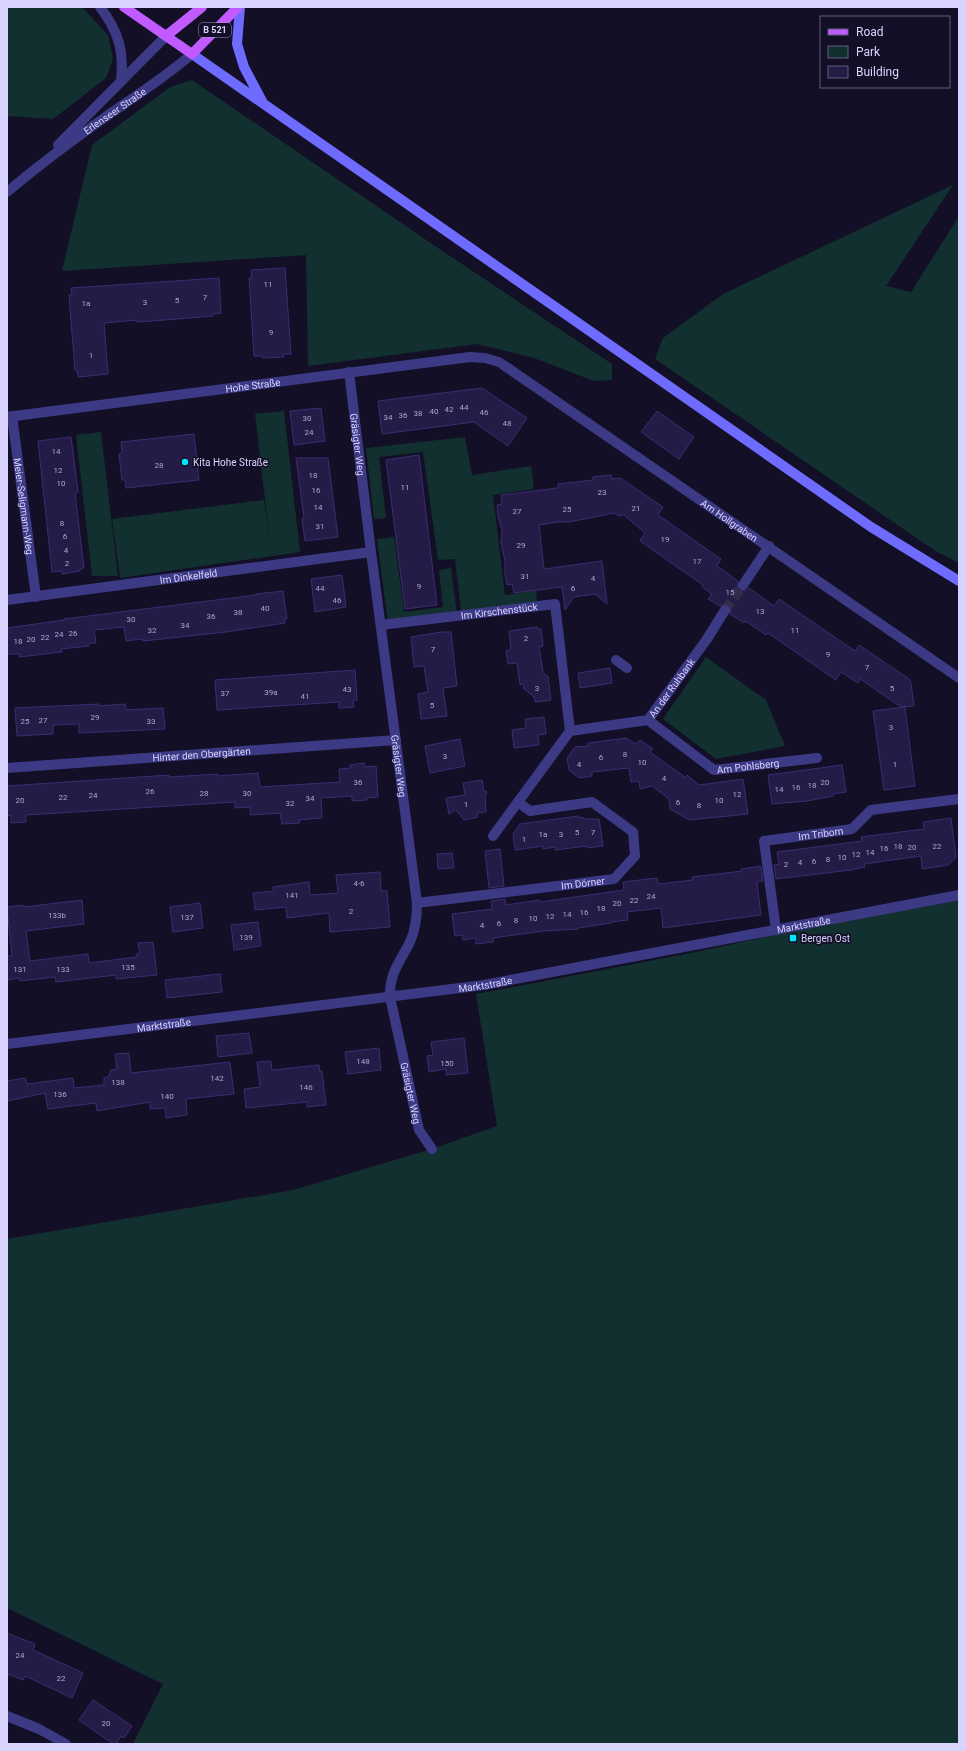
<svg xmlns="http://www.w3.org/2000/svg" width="966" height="1751" font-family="Roboto,sans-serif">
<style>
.green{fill:#12302f}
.building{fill:#241b47;stroke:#3b2d73}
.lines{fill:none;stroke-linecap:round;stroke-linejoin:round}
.minor-tunnel{stroke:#312d47;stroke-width:10;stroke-dasharray:10 5;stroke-linecap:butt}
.pedestrian{stroke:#3d3a85;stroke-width:10}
.minor{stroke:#3d3a85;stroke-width:10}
.tertiary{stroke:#3d3a85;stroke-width:10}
.secondary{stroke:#6f6bff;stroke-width:10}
.primary{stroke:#c25bff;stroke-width:10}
.poi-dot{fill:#00e5ff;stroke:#130f26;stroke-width:1.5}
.labels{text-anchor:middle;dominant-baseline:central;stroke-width:3.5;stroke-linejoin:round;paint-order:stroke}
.number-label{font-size:8px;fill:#aca6d1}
.shield{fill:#130f26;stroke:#9e99be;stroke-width:1}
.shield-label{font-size:9px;font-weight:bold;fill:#d9d4ff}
.street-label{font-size:10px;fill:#d9d4ff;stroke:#130f26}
.poi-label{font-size:10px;fill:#d9d4ff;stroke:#130f26;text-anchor:start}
</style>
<rect width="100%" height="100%" fill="#130f26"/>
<path class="green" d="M 7,7 L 82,7 L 108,35 L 113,59 L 106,78 L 53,119 L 7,116 Z
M 192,80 L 438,248 L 612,364 L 612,380 L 594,381 L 534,358 L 477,344 L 308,366 L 306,255 L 62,271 L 92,145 L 170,87 Z
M 953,185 L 886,286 L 911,292 L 959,216 L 959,563 L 937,552 L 655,359 L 663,338 L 723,294 Z
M 284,411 L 300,552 L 120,578 L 112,519 L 264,500 L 270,542 L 255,414 Z
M 101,432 L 118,576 L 92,576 L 76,435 Z
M 465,437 L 472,475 L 531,466 L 534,489 L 493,495 L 505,595 L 536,591 L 537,602 L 461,611 L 455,559 L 438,560 L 423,452 L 379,457 L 386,518 L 374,519 L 366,448 Z
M 394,537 L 404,612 L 443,607 L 439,570 L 451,568 L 457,614 L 388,623 L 377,539 Z
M 706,657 L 766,700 L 785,746 L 716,759 L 663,719 Z
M 959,895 L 959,1744 L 133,1744 L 163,1684 L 7,1608 L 7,1239 L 293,1190 L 432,1149 L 497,1126 L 476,994 L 691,953 Z"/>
<path class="building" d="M 285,268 L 291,354 L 283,354 L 284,357 L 262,358 L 262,356 L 254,356 L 249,278 L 252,278 L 251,270 Z
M 219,278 L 221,313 L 213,314 L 213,316 L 152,321 L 136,322 L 136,320 L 104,323 L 108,374 L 78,377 L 77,370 L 75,370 L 71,321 L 69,295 L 72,295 L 71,288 Z
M 482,388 L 527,418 L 508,446 L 474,422 L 382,434 L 378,401 Z
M 321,408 L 325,441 L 294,445 L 290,411 Z
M 657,411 L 694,437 L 679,459 L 641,432 Z
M 194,434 L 199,480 L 126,488 L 125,480 L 122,480 L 119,454 L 122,453 L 121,442 Z
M 71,437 L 78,492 L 75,493 L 84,568 L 80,569 L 80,571 L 62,574 L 62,571 L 52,572 L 38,441 Z
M 419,455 L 437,605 L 405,609 L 386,460 Z
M 296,458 L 328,458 L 338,537 L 305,541 L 302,519 L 304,518 Z
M 611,475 L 612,479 L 620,478 L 663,507 L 658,515 L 721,559 L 717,566 L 738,581 L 737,585 L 739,590 L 746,591 L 749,588 L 774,606 L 779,599 L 855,651 L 859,645 L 909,679 L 911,683 L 914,706 L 901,707 L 860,679 L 858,683 L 841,672 L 836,680 L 768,633 L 766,635 L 745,621 L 744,623 L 730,614 L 731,610 L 729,605 L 725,604 L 720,606 L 708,599 L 712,594 L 702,587 L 703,585 L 640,541 L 645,533 L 624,515 L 619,516 L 614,513 L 569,522 L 557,522 L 539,525 L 544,569 L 602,561 L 607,604 L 595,594 L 574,597 L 565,610 L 562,587 L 514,593 L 512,584 L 507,585 L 505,574 L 505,560 L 501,543 L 502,530 L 498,517 L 497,505 L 502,504 L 501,495 L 558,488 L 558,484 L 593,480 L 593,477 Z
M 342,575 L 346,607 L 315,612 L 311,579 Z
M 283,591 L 287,619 L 284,619 L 285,623 L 226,632 L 143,641 L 142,639 L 126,641 L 124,627 L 94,630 L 96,643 L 89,643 L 89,646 L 61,649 L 62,652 L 19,657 L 19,654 L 7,654 L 7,628 L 64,620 L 64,619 L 256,595 L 256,594 Z
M 537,627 L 537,629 L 541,629 L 543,646 L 539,647 L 543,672 L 548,677 L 551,700 L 535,702 L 534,697 L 524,689 L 523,684 L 520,685 L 517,663 L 508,664 L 506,651 L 511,649 L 509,631 Z
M 441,632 L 451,632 L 457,686 L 443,688 L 447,716 L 421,719 L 418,694 L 428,692 L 424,666 L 414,667 L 411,637 Z
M 610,668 L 612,683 L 580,688 L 578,673 Z
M 355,670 L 357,700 L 353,701 L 354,707 L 339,708 L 339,702 L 217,710 L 215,680 Z
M 99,704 L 99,706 L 125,704 L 126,710 L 163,708 L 165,729 L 79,733 L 79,724 L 53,725 L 53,734 L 17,736 L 15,708 Z
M 905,707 L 915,786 L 884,790 L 873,711 Z
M 544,717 L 546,734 L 538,735 L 539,745 L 514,748 L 512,730 L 526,728 L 525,719 Z
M 626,738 L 636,744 L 640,740 L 653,749 L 650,752 L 685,777 L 687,775 L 699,785 L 743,779 L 748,814 L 689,820 L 670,809 L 669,799 L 652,786 L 640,789 L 639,781 L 631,782 L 629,768 L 592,772 L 592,776 L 579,778 L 569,770 L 567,758 L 575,747 L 588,746 L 588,743 Z
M 460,739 L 465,766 L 430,773 L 425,746 Z
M 364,763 L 365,767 L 376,766 L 378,797 L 367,798 L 367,800 L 352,801 L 352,796 L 321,798 L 322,818 L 299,820 L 300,823 L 282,824 L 280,813 L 250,815 L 250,807 L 235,808 L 235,802 L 26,815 L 26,822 L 11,823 L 11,815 L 7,816 L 7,786 L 169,775 L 169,777 L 218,774 L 218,776 L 258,773 L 260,787 L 340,782 L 339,769 L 351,768 L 350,765 Z
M 842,765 L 846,792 L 833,794 L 833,796 L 807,801 L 772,804 L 768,775 Z
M 482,780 L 484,792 L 486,791 L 487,794 L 485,795 L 486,812 L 477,813 L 478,817 L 464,820 L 456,810 L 449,814 L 446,798 L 465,795 L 463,783 Z
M 578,816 L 579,818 L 583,817 L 583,819 L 599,819 L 603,846 L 587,848 L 587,846 L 555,850 L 555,847 L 543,849 L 543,846 L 515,850 L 513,834 L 520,824 Z
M 951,818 L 956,857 L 948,865 L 922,869 L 921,856 L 864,864 L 865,867 L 851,870 L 776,879 L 774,865 L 779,864 L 777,852 L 862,841 L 861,837 L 924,829 L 923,822 Z
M 500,849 L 504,886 L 489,888 L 485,851 Z
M 452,853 L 454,868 L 438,869 L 437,854 Z
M 761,866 L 763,881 L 757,882 L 761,915 L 663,928 L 661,908 L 627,912 L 628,920 L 611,922 L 611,923 L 578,928 L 578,929 L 543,931 L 493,938 L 493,942 L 476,944 L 476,938 L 463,940 L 462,935 L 455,936 L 452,914 L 492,909 L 491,901 L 505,899 L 506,905 L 539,900 L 540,902 L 624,890 L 623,882 L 657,878 L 658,884 L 693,880 L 692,877 L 742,871 L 741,869 Z
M 380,872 L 381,891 L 387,891 L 390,927 L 330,932 L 329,913 L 287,918 L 286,907 L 255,910 L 253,893 L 274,891 L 273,887 L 309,882 L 310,895 L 338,893 L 336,875 Z
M 82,900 L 84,924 L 26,931 L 30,961 L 88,954 L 89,963 L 137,957 L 136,954 L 140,953 L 138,943 L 153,942 L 157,975 L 116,979 L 116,975 L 56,982 L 55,977 L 20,981 L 20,978 L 7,980 L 7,956 L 12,956 L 7,907 L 23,905 L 24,907 Z
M 200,903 L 203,928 L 173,932 L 170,907 Z
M 258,922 L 261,946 L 234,950 L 231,925 Z
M 220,974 L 222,992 L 167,998 L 165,980 Z
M 249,1033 L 252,1053 L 218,1057 L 216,1036 Z
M 464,1038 L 468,1073 L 446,1075 L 446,1069 L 429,1072 L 427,1056 L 433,1055 L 431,1042 Z
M 379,1048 L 381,1070 L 348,1074 L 345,1052 Z
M 129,1053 L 131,1073 L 230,1062 L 234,1094 L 186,1099 L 187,1115 L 166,1118 L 165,1108 L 150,1109 L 150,1102 L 97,1111 L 96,1103 L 48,1109 L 45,1093 L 7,1101 L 7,1081 L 25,1078 L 27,1084 L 73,1078 L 74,1088 L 104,1085 L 104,1078 L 109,1076 L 111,1070 L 117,1069 L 115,1054 Z
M 271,1061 L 272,1070 L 319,1065 L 320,1072 L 322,1071 L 326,1105 L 307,1107 L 307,1102 L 246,1108 L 244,1089 L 260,1087 L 257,1062 Z
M 7,1633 L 35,1644 L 33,1650 L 83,1673 L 72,1698 L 25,1676 L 23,1680 L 7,1674 Z
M 93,1700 L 132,1726 L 124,1738 L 121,1736 L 116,1744 L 113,1744 L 79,1720 Z"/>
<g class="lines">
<path class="minor-tunnel" d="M 725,610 L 743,585"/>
<path class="pedestrian" d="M 616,660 L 627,668"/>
<g class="minor">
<path d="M 100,7 C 119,32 124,51 121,81"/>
<path d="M 58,145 L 166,36"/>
<path id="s1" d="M 7,192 C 38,166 70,142 104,118 C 134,97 164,78 192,54"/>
<path id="s2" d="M 349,372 L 371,552 L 417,903 C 417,917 416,929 410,942 C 400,962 389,973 390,997 L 419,1130 L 432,1149"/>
<path id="s3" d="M 12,416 L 36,597"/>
<path id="s4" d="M 7,417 L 470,357 L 485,358 L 499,362 L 959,678"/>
<path d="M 743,585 L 769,546"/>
<path id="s5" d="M 7,600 L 371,552"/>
<path id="s6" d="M 381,625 L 555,604 L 570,731"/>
<path id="s7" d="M 648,720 L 714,770 L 817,758"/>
<path id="s8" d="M 7,768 L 396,740"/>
<path id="s9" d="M 493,836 L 570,731 L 648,720 L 707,639 L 725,610"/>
<path id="s10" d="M 417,903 L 614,879 L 635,856 L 633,832 L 592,802 L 530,811 L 518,802"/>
<path id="s11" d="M 776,930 L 764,841 L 852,829 L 871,810 L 959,799"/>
<path d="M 7,1716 L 39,1729 L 66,1744"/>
</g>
<path class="tertiary" id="s12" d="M 7,1044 L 484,985 L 959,895"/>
<path class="secondary" d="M 240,7 L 237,44 L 244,67 L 262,101
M 192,54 L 871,527 L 959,581"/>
<path class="primary" d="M 124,7 L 192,54 L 238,7
M 166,36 L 202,7"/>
</g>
<g class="poi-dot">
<circle cx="185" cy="462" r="4"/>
<rect x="789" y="934" width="8" height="8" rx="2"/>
</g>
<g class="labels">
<g class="number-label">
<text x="268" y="284">11</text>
<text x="205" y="297">7</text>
<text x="177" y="300">5</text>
<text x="145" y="302">3</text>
<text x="86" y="303">1a</text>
<text x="271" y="332">9</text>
<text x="91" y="355">1</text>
<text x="464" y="407">44</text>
<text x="449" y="409">42</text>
<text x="434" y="411">40</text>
<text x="484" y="412">46</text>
<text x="418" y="413">38</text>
<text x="403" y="415">36</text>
<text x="388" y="417">34</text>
<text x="307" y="418">30</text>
<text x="507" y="423">48</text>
<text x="309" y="432">24</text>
<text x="56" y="451">14</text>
<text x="159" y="465">28</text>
<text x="58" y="470">12</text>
<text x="313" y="475">18</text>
<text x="61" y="483">10</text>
<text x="405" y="487">11</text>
<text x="316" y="490">16</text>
<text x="602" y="492">23</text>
<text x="318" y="507">14</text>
<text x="636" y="508">21</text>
<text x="567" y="509">25</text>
<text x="517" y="511">27</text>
<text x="62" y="523">8</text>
<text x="320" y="526">31</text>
<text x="65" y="536">6</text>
<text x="665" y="539">19</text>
<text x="521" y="545">29</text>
<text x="66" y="550">4</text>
<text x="697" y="561">17</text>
<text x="67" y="563">2</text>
<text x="525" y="576">31</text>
<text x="593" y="578">4</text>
<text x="419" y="586">9</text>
<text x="320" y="588">44</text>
<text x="573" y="588">6</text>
<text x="730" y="592">15</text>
<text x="337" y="600">46</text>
<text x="265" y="608">40</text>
<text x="760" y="611">13</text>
<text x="238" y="612">38</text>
<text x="211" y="616">36</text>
<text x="131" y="619">30</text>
<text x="185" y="625">34</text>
<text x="152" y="630">32</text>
<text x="795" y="630">11</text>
<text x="73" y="633">26</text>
<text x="59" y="634">24</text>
<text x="45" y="637">22</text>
<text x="526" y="638">2</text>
<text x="31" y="639">20</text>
<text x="18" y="641">18</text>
<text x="433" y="649">7</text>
<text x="828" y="654">9</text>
<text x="867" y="667">7</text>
<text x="537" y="688">3</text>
<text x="892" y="688">5</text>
<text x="347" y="689">43</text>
<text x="271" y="692">39a</text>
<text x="225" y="693">37</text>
<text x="305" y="696">41</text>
<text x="432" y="705">5</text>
<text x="95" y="717">29</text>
<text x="43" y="720">27</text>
<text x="25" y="721">25</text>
<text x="151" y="721">33</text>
<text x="891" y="727">3</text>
<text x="625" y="754">8</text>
<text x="445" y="756">3</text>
<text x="601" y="757">6</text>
<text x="642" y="762">10</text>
<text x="579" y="764">4</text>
<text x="895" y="764">1</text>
<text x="664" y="778">4</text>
<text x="358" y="782">36</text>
<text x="825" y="782">20</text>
<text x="812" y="785">18</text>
<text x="796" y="787">16</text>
<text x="779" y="789">14</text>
<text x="150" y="791">26</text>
<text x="204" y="793">28</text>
<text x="247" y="793">30</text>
<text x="737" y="794">12</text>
<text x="93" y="795">24</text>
<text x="63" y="797">22</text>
<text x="310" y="798">34</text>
<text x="20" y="800">20</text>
<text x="719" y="800">10</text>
<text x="678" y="802">6</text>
<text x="290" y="803">32</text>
<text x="466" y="804">1</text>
<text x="699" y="805">8</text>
<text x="577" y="832">5</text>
<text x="593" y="832">7</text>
<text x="543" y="834">1a</text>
<text x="561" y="834">3</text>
<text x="524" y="839">1</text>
<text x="898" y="846">18</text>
<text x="937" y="846">22</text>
<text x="912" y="847">20</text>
<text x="884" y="848">16</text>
<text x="870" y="852">14</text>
<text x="856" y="854">12</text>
<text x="842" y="857">10</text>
<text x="828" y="859">8</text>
<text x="814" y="861">6</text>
<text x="800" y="862">4</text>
<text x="786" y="864">2</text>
<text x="359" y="883">4-6</text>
<text x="292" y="895">141</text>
<text x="651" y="896">24</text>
<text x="634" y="900">22</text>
<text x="617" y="903">20</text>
<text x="601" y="908">18</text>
<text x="351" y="911">2</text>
<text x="584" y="912">16</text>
<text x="567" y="914">14</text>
<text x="57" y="915">133b</text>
<text x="550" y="916">12</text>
<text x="187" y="917">137</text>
<text x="533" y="918">10</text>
<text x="516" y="920">8</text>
<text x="499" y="923">6</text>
<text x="482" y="925">4</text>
<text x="246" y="937">139</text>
<text x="128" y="967">135</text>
<text x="20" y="969">131</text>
<text x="63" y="969">133</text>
<text x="363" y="1061">148</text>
<text x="447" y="1063">150</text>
<text x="217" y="1078">142</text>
<text x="118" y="1082">138</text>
<text x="306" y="1087">146</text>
<text x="60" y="1094">136</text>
<text x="167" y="1096">140</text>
<text x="20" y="1655">24</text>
<text x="61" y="1678">22</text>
<text x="106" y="1723">20</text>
</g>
<rect class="shield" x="199" y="23" width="32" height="14" rx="3"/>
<g class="shield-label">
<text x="215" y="30">B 521</text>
</g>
<g class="street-label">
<text stroke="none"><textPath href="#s1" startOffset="135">Erlenseer Straße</textPath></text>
<text stroke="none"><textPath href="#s4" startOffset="248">Hohe Straße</textPath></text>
<text stroke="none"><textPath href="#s2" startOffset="73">Gräsigter Weg</textPath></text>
<text stroke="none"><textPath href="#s3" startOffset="91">Meier-Seligmann-Weg</textPath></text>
<text stroke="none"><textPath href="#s4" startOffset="776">Am Hollgraben</textPath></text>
<text stroke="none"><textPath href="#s5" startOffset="183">Im Dinkelfeld</textPath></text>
<text stroke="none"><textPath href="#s6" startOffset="119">Im Kirschenstück</textPath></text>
<text stroke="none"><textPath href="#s9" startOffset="249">An der Ruhbank</textPath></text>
<text stroke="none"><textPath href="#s8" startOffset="195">Hinter den Obergärten</textPath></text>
<text stroke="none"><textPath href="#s7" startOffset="117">Am Pohlsberg</textPath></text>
<text stroke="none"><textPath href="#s2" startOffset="397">Gräsigter Weg</textPath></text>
<text stroke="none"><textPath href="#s11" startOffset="147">Im Triborn</textPath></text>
<text stroke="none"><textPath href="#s10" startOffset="167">Im Dörner</textPath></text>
<text stroke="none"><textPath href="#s12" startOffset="806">Marktstraße</textPath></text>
<text stroke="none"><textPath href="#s12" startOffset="482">Marktstraße</textPath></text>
<text stroke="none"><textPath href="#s12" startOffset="158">Marktstraße</textPath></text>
<text stroke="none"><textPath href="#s2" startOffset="733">Gräsigter Weg</textPath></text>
</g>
<g class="poi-label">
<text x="193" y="462">Kita Hohe Straße</text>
<text x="801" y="938">Bergen Ost</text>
</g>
</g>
<rect width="966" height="1751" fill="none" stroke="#d9d4ff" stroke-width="16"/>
<rect x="820" y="16" width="130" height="72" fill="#130f26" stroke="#625e7d"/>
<rect x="828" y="29" width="20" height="6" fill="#c25bff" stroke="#625e7d"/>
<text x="856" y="36" font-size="12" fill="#d9d4ff">Road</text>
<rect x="828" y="46" width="20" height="12" fill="#12302f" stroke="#625e7d"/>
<text x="856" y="56" font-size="12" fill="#d9d4ff">Park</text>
<rect x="828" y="66" width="20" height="12" fill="#241b47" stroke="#625e7d"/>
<text x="856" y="76" font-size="12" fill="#d9d4ff">Building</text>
</svg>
